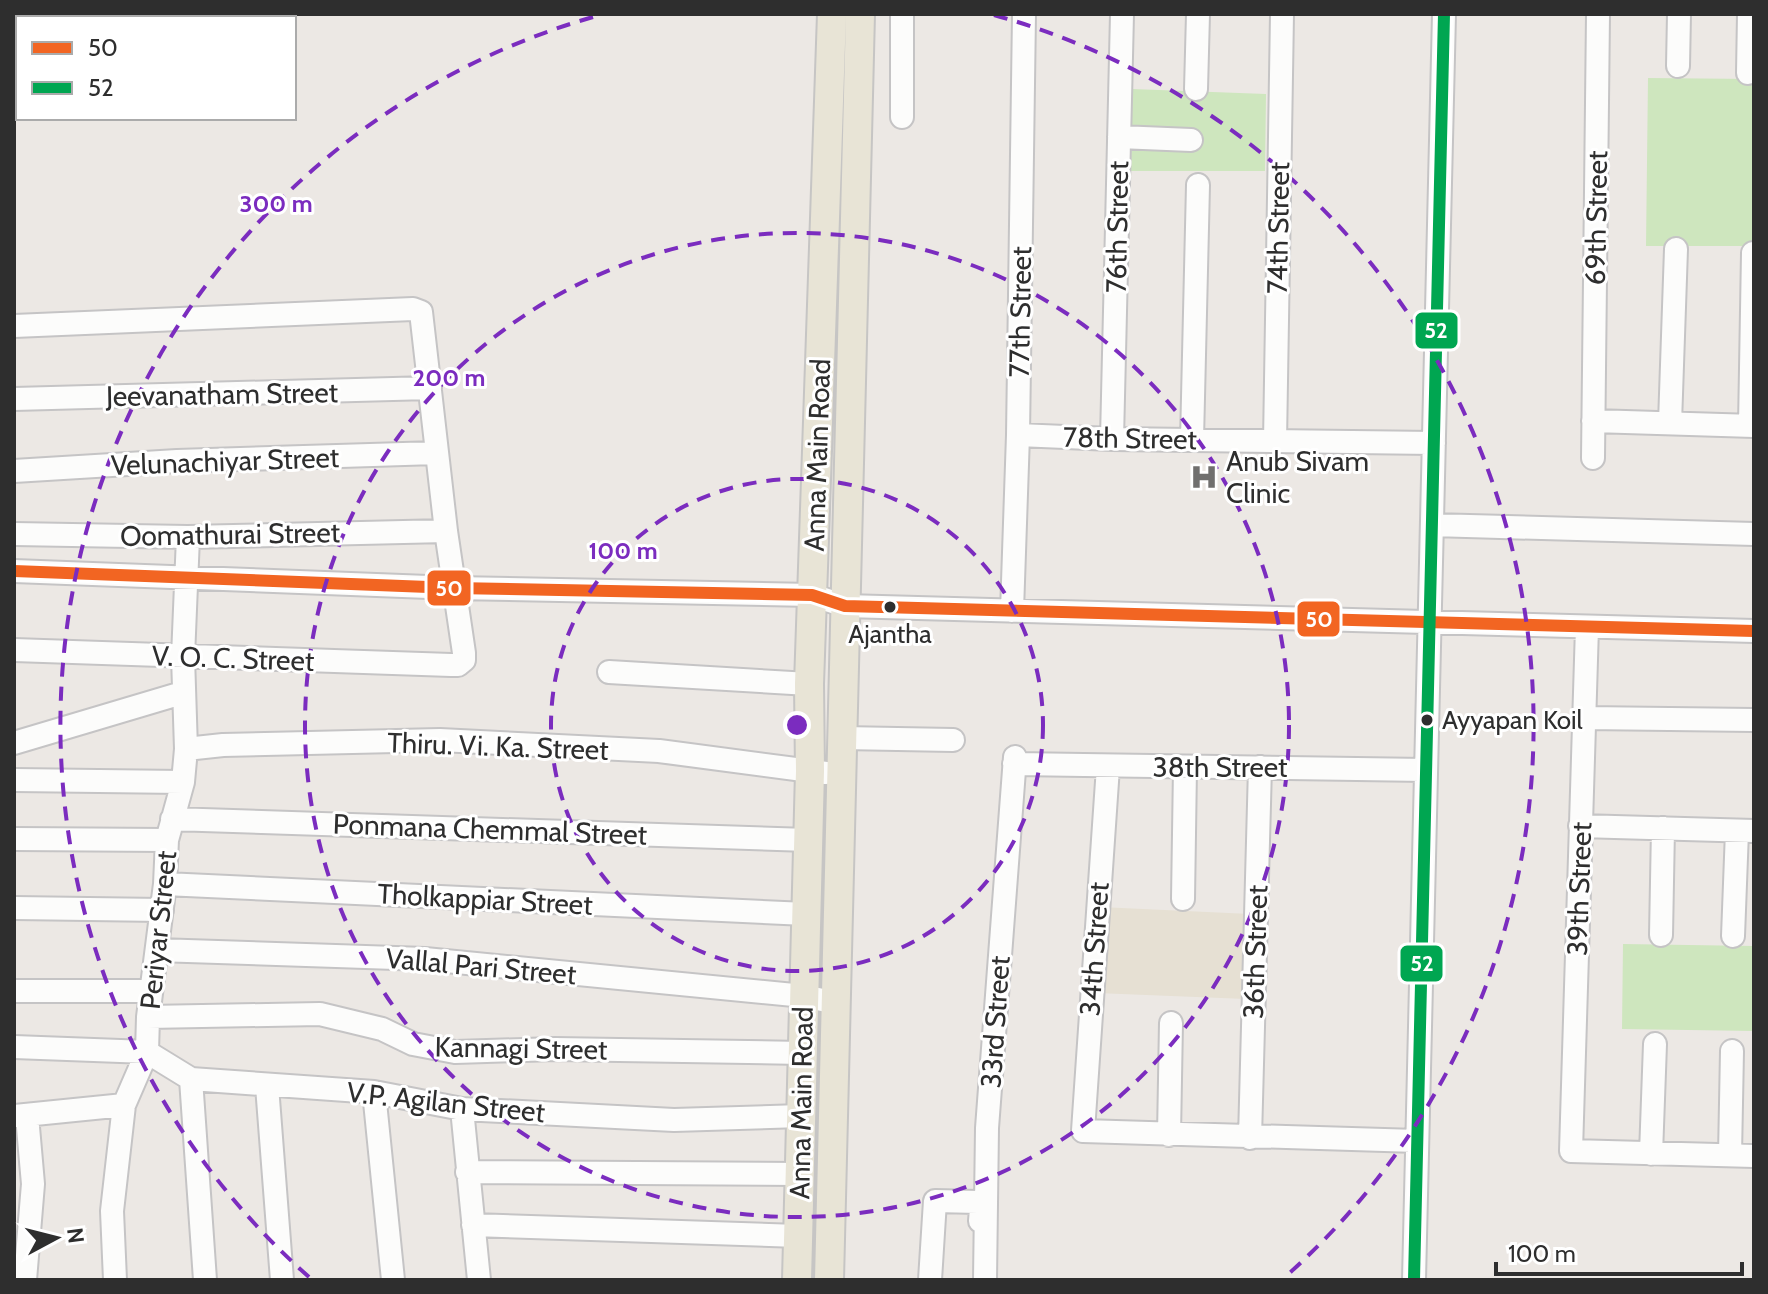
<svg xmlns="http://www.w3.org/2000/svg" width="1768" height="1294" font-family="Cabin,sans-serif">
<style>
.education{fill:#e6e0d3}
.green{fill:#cee6be}
.lines{fill:none;stroke-linecap:round;stroke-linejoin:round}
.minor-casing{stroke:#c5c4c5;stroke-width:26}
.major-casing{stroke:#c6c5c4;stroke-width:32}
.minor{stroke:#fcfcfb;stroke-width:22}
.major{stroke:#e8e4d6;stroke-width:28}
.bus-1-casing{stroke:#fff;stroke-width:18}
.bus-2-casing{stroke:#fff;stroke-width:18}
.bus-1{stroke:#f26522;stroke-width:12}
.bus-2{stroke:#00a651;stroke-width:12}
.ring{fill:none;stroke:#7b2cbf;stroke-width:4;stroke-dasharray:14 10}
.bus-dot{fill:#2e2e2e;stroke:#fff;stroke-width:3}
.labels{text-anchor:middle;dominant-baseline:central;stroke-width:6;stroke-linejoin:round;paint-order:stroke}
.bus-label{font-size:26px;fill:#2e2e2e;stroke:#fff}
.street-label{font-size:28px;fill:#2e2e2e;stroke:#fff}
.poi-label{font-size:28px;fill:#2e2e2e;stroke:#fff;text-anchor:start}
.centre{fill:#7b2cbf;stroke:#fff;stroke-width:4}
.ring-label{font-size:24px;text-anchor:middle;font-weight:bold;fill:#7b2cbf;stroke:#fff;stroke-width:6;stroke-linejoin:round;paint-order:stroke}
.line-badge{stroke:#fff;stroke-width:3}
.badge-label{font-size:22px;text-anchor:middle;font-weight:bold;fill:#fff}
</style>
<rect width="100%" height="100%" fill="#ece8e4"/>
<path class="education" d="M 1100,907 L 1250,914 L 1246,999 L 1096,993 Z"/>
<path class="green" d="M 1648,78 L 1754,79 L 1754,246 L 1646,246 Z
M 1132,89 L 1266,94 L 1265,171 L 1131,171 Z
M 1623,944 L 1754,946 L 1754,1031 L 1622,1029 Z"/>
<g class="lines">
<g class="minor-casing">
<path id="minor" d="M 1678,66 L 1679,14
M 1748,73 L 1749,14
M 1196,89 L 1198,14
M 902,117 L 902,14
M 1119,137 L 1191,140
M 14,326 L 413,309 L 421,312 L 446,531 L 464,653 L 464,660 L 458,665 L 451,665 L 14,650
M 14,399 L 430,388
M 1593,421 L 1754,426
M 1670,423 L 1676,249
M 1750,426 L 1753,253
M 1018,435 L 1112,439 L 1434,443
M 1112,439 L 1122,14
M 1192,440 L 1198,185
M 1275,442 L 1282,14
M 1593,458 L 1598,14
M 14,471 L 177,461 L 436,453
M 1432,525 L 1754,534
M 14,534 L 188,537 L 446,531
M 14,571 L 454,588 L 812,595 L 845,606 L 1754,631
M 1012,611 L 1018,435 L 1024,14
M 1587,627 L 1571,1151 L 1754,1156
M 609,672 L 809,684
M 1585,718 L 1754,720
M 842,738 L 953,740
M 14,743 L 182,693
M 186,749 L 223,745 L 440,740 L 659,751 L 826,773
M 1014,764 L 1426,770
M 1108,767 L 1083,1131 L 1417,1141
M 14,780 L 183,782
M 172,819 L 808,840
M 1580,826 L 1754,831
M 14,839 L 167,840
M 165,884 L 806,914
M 1183,899 L 1185,768
M 14,908 L 162,910
M 1661,935 L 1663,828
M 1733,936 L 1737,831
M 157,950 L 425,959 L 804,996 L 836,1003
M 14,991 L 151,991
M 148,1017 L 320,1014 L 382,1029 L 413,1044 L 455,1052 L 555,1049 L 803,1053
M 14,1047 L 147,1052 L 191,1079 L 374,1092 L 462,1109 L 674,1120 L 801,1116
M 191,1079 L 205,1280
M 267,1086 L 282,1280
M 374,1092 L 393,1280
M 462,1109 L 479,1280
M 15,1116 L 124,1105
M 1169,1135 L 1171,1023
M 1250,1138 L 1260,767
M 1651,1154 L 1655,1044
M 1730,1155 L 1732,1051
M 467,1172 L 800,1174
M 473,1225 L 798,1236
M 25,1280 L 33,1184 L 27,1116
M 115,1280 L 112,1211 L 124,1105 L 147,1052 L 148,1017 L 165,884 L 167,840 L 183,782 L 186,749 L 183,657 L 188,537
M 930,1280 L 935,1201 L 978,1202 L 981,1209 L 980,1221
M 985,1280 L 987,1128 L 1015,757
M 1414,1280 L 1444,14"/>
</g>
<g class="major-casing">
<path id="major" d="M 797,1280 L 810,771 L 809,684 L 832,14
M 829,1280 L 860,14"/>
</g>
<use href="#minor" class="minor"/>
<use href="#major" class="major"/>
<g class="bus-1-casing">
<path id="bus-1" d="M 14,571 L 454,588 L 812,595 L 845,606 L 1754,631"/>
</g>
<g class="bus-2-casing">
<path id="bus-2" d="M 1414,1280 L 1444,14"/>
</g>
<use href="#bus-1" class="bus-1"/>
<use href="#bus-2" class="bus-2"/>
</g>
<g class="ring">
<circle cx="797" cy="725" r="246"/>
<circle cx="797" cy="725" r="492"/>
<path d="M309 1277A737 737 0 0 1 600 15M994 15A737 737 0 0 1 1285 1277"/>
</g>
<defs>
<g id="hospital-bare" transform="scale(2.16)"><path d="M-5-5h3v3.5h4V-5h3V5h-3V1.5h-4V5h-3Z" fill="#706f6e" stroke="#fff" stroke-width="2.5" paint-order="stroke"/></g>
</defs>
<g fill-rule="evenodd">
<use href="#hospital-bare" x="1204" y="477"/>
</g>
<g class="bus-dot">
<circle cx="890" cy="607" r="7"/>
<circle cx="1427" cy="720" r="7"/>
</g>
<g class="labels">
<g class="bus-label">
<text x="890" y="634">Ajantha</text>
<text x="1442" y="720" text-anchor="start">Ayyapan Koil</text>
</g>
<g class="street-label">
<text transform="translate(1596 218) rotate(-89)">69th Street</text>
<text transform="translate(1117 227) rotate(-89)">76th Street</text>
<text transform="translate(1278 228) rotate(-89)">74th Street</text>
<text transform="translate(1020 312) rotate(-89)">77th Street</text>
<text transform="translate(222 394) rotate(-1)">Jeevanatham Street</text>
<text transform="translate(1130 438) rotate(1)">78th Street</text>
<text transform="translate(817 455) rotate(-88)">Anna Main Road</text>
<text transform="translate(225 461) rotate(-2)">Velunachiyar Street</text>
<text transform="translate(230 534) rotate(-1)">Oomathurai Street</text>
<text transform="translate(233 658) rotate(2)">V. O. C. Street</text>
<text transform="translate(498 746) rotate(2)">Thiru. Vi. Ka. Street</text>
<text x="1220" y="767">38th Street</text>
<text transform="translate(490 829) rotate(2)">Ponmana Chemmal Street</text>
<text transform="translate(1579 889) rotate(-88)">39th Street</text>
<text transform="translate(485 899) rotate(3)">Tholkappiar Street</text>
<text transform="translate(158 930) rotate(-84)">Periyar Street</text>
<text transform="translate(1094 949) rotate(-86)">34th Street</text>
<text transform="translate(1255 952) rotate(-88)">36th Street</text>
<text transform="translate(481 966) rotate(5)">Vallal Pari Street</text>
<text transform="translate(995 1022) rotate(-86)">33rd Street</text>
<text transform="translate(521 1048) rotate(1)">Kannagi Street</text>
<text transform="translate(446 1102) rotate(6)">V.P. Agilan Street</text>
<text transform="translate(801 1103) rotate(-89)">Anna Main Road</text>
</g>
<g class="poi-label">
<text x="1226" y="461">Anub Sivam<tspan x="1226" dy="32">Clinic</tspan></text>
</g>
</g>
<circle cx="797" cy="725" r="12" class="centre"/>
<g class="ring-label">
<text x="276" y="212">300 m</text>
<text x="449" y="386">200 m</text>
<text x="623" y="559">100 m</text>
</g>
<g class="line-badge">
<rect x="1414" y="311" width="45" height="39" rx="8" fill="#00a651"/>
<rect x="426" y="569" width="46" height="38" rx="8" fill="#f26522"/>
<rect x="1296" y="600" width="45" height="38" rx="8" fill="#f26522"/>
<rect x="1399" y="944" width="45" height="39" rx="8" fill="#00a651"/>
</g>
<g class="badge-label">
<text x="1436" y="338">52</text>
<text x="449" y="596">50</text>
<text x="1319" y="627">50</text>
<text x="1422" y="971">52</text>
</g>
<rect width="1768" height="1294" fill="none" stroke="#2e2e2e" stroke-width="32"/>
<rect x="16" y="16" width="280" height="104" fill="#ffffff" stroke="#ababab" stroke-width="2"/>
<rect x="32" y="42" width="40" height="12" fill="#f26522" stroke="#ababab" stroke-width="2"/>
<text x="88" y="56" font-size="24" fill="#2e2e2e">50</text>
<rect x="32" y="82" width="40" height="12" fill="#00a651" stroke="#ababab" stroke-width="2"/>
<text x="88" y="96" font-size="24" fill="#2e2e2e">52</text>
<g transform="translate(56 1238) rotate(83)" stroke="#ffffff" stroke-width="6" paint-order="stroke">
<path d="M0-6L14 30L0 20L-14 30Z" fill="#2e2e2e"/>
<text y="-12" font-size="22" font-weight="bold" text-anchor="middle" fill="#2e2e2e">N</text>
</g>
<path d="M1496 1262v12h246v-12" fill="none" stroke="#2e2e2e" stroke-width="4"/>
<text x="1508" y="1262" font-size="24" fill="#2e2e2e" stroke="#ffffff" stroke-width="6" paint-order="stroke">100 m</text>
</svg>
